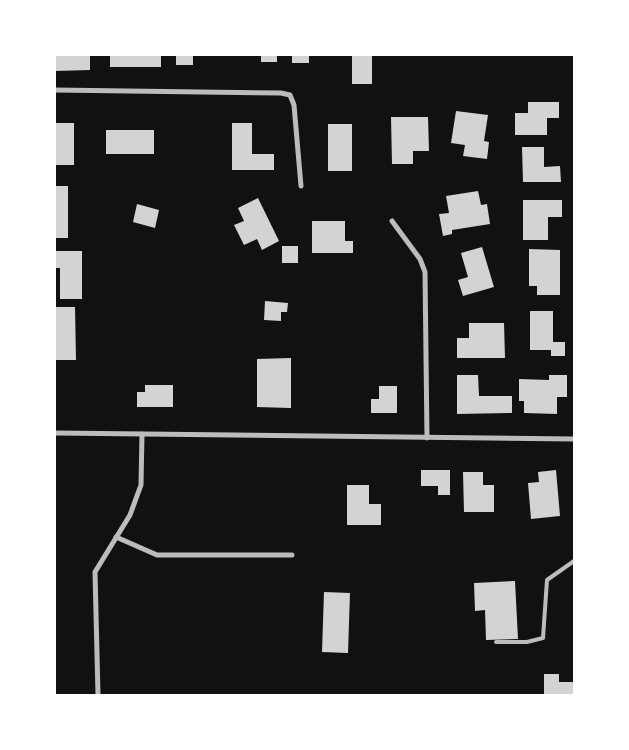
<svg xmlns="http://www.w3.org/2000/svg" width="629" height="750" font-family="'Noto Serif',serif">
	<rect width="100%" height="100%" fill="#111"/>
	<g fill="#d3d3d3">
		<polygon points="55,55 90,55 90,70 55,71"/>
		<rect x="110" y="55" width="51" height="12"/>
		<rect x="176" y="55" width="17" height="10"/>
		<rect x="261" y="55" width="16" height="7"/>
		<rect x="292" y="55" width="17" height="8"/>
		<rect x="352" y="55" width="20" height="29"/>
		<polygon points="528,102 559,102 559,118 547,118 547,135 515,135 515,113 528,113"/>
		<polygon points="456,111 488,115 484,141 489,142 487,159 463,156 465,145 451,143"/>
		<polygon points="391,117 428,117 429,151 413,151 413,164 392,164"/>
		<rect x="55" y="123" width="19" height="42"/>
		<polygon points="232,123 252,123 252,154 274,154 274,170 232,170"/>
		<rect x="328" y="124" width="24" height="47"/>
		<rect x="106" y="130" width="48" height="24"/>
		<polygon points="522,147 544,147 544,167 560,166 561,182 523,182"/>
		<rect x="55" y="186" width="13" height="52"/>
		<polygon points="478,191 481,205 487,204 490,224 452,230 452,234 443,236 439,214 449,213 446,196"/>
		<polygon points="258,198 279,241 262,250 257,239 244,245 234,225 244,221 238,208"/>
		<polygon points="523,200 562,200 562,217 548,217 548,240 523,240"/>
		<polygon points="137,204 159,210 155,228 133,222"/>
		<polygon points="312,221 345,221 345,241 353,241 353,253 312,253"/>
		<rect x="282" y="246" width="16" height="17"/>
		<polygon points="482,247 494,287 463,296 458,280 468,277 461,253"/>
		<polygon points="529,249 560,250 560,295 537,295 537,286 529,286"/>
		<polygon points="55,251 82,251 82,299 60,299 60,268 55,268"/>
		<polygon points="265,301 288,303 287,312 281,312 281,321 264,320"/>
		<polygon points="55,307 75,307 76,360 56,360"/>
		<polygon points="530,311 553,311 553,342 565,342 565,356 551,356 551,350 530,350"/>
		<polygon points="469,323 504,323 505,358 457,358 457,338 469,338"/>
		<polygon points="291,358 291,408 257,407 257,359"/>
		<polygon points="457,375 478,375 479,396 512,396 512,413 457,414"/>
		<polygon points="549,375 567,375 567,397 557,397 557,414 524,413 524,401 519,401 519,379 549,380"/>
		<polygon points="145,385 173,385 173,407 137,407 137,392 145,392"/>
		<polygon points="379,386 397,386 397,413 371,413 371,399 379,399"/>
		<polygon points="421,470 450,470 450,495 438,495 438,486 421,486"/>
		<polygon points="556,470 560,516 531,519 528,483 539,482 538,472"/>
		<polygon points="463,472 483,472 483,485 494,485 494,512 464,512"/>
		<polygon points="347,485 369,485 369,504 381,504 381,525 347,525"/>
		<polygon points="515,581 518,639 486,640 485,610 475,611 474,583"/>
		<polygon points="324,592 350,593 348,653 322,652"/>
		<polygon points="544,674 559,674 559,682 574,682 574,695 544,695"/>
	</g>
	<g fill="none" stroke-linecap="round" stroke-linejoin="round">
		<polyline stroke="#bcbcbc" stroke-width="4" points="496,642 527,642 543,638 547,580 574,561"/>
		<g stroke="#bcbcbc" stroke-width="5">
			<polyline points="55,90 281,93 290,95 294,105 301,186"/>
			<polyline points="392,221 420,259 425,272 427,438"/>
			<polyline points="55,433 574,439"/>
			<polyline points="116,537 157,555 292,555"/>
			<polyline points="98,695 95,572 130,515 141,485 142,434"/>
		</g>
	</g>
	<rect width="629" height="750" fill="none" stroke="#ffffff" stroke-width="112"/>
</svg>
